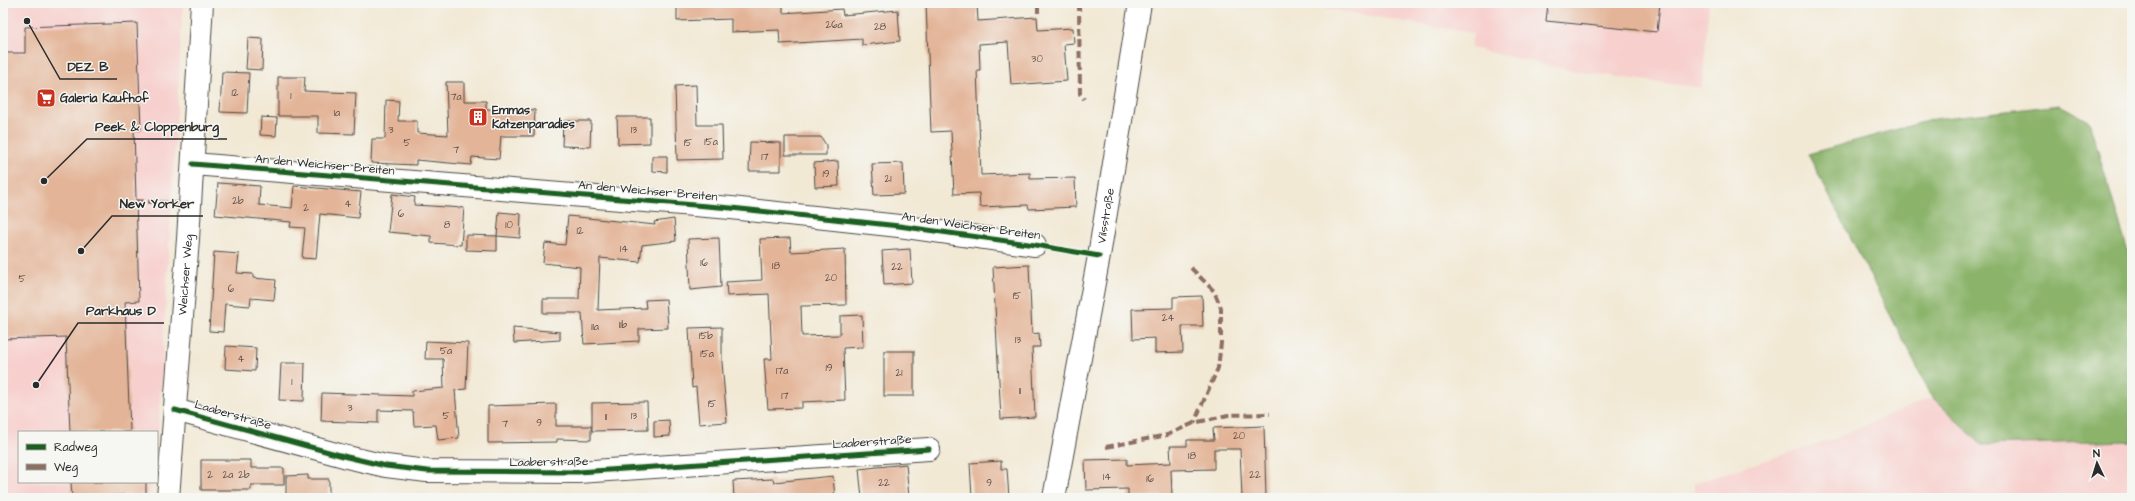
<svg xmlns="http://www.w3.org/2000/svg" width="2135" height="501" font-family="'Architects Daughter',sans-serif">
	<rect width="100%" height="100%" fill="#f6f6f2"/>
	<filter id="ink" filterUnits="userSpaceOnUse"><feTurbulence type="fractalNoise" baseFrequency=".025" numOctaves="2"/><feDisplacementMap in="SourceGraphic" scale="8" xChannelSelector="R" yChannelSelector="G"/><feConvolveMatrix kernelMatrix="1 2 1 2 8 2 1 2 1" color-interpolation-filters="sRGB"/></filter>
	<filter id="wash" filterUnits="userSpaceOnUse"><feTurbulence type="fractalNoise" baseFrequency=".012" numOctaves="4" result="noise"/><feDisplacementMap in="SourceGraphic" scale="16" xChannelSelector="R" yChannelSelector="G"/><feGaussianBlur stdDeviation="0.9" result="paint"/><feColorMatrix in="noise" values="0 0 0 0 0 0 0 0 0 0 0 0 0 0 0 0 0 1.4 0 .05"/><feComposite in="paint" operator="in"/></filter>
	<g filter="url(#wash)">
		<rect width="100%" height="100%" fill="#f2e9d5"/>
		<g fill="#f7d0ce">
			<polygon points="3,3 183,3 157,455 157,432 19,432 19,482 153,482 148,498 3,498"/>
			<polygon points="1292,3 1709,3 1702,88 1572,71 1471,48 1473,33"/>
			<polygon points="1932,397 1983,445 2132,441 2132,498 1695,498 1694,483 1836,438"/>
		</g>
		<polygon fill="#8bb46b" stroke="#5b704b" points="2060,105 2089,121 2128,252 2132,258 2132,441 1982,445 1932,397 1808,154 1934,119"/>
		<g id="blocks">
			<g fill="#e3b497">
				<polygon points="677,3 783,3 783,13 842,9 843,15 898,10 900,41 862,45 862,39 780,44 779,30 731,32 731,19 677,21"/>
				<polygon points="926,3 977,3 978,21 1037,17 1038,30 1073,28 1074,43 1064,44 1067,81 1011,85 1008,42 979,44 980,70 977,70 981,175 1030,173 1030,179 1075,178 1076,207 1029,209 1028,205 980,207 979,193 954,194 951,131 931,132"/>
				<polygon points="1548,3 1660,3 1657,32 1546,21"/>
				<polygon points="137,23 141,130 134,130 139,301 125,302 130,432 70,432 66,337 3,339 3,53 25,53 25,27"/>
				<polygon points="248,38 263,39 262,70 246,69"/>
				<polygon points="222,72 249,73 247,113 220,112"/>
				<polygon points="278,77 305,77 304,91 356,93 354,134 318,133 318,116 278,116"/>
				<polygon points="446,82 464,82 464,101 486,101 486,109 535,110 534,136 501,136 499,159 472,157 471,165 416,160 416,165 371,163 372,139 385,139 386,100 399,101 398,121 417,121 417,133 448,135"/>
				<polygon points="696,85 697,125 722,125 723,159 677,160 675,86"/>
				<polygon points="261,117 277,118 276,136 260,135"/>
				<polygon points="617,117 650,117 650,143 618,144"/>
				<polygon points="563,121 591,121 590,147 562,146"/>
				<polygon points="785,137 821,137 826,145 826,155 785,155"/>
				<polygon points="750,142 781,143 781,171 749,171"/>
				<polygon points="652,156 667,156 667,172 652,171"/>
				<polygon points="838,161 839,186 815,187 814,163"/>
				<polygon points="903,163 904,194 874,195 872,164"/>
				<polygon points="218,183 260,186 259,205 292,208 294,186 361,192 358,218 320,214 316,259 302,258 305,228 290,227 291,222 215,215"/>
				<polygon points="392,194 415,197 414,205 464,208 461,245 431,243 431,236 388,232"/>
				<polygon points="499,212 521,214 520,238 497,236 497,251 466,250 466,235 497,236"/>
				<polygon points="568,216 655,225 654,222 674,219 676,241 642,245 640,262 600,258 598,310 646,308 645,300 666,299 668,328 639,329 639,341 584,344 582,313 543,313 543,299 579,299 580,267 543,263 545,243 565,245"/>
				<polygon points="719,238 721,287 690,290 688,239"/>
				<polygon points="790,238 791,252 845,249 846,305 801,306 802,336 840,335 840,316 862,315 863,347 843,348 845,400 802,402 802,408 768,409 764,359 772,359 769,294 727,296 726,282 762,280 760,239"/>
				<polygon points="910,249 912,283 884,285 882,251"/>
				<polygon points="214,252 239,254 237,273 253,274 253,278 276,280 274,300 251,298 250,306 225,304 223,332 209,331"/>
				<polygon points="1029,265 1032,334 1039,333 1040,347 1032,347 1035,417 1001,419 993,267"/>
				<polygon points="1202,296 1203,326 1182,326 1183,352 1155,353 1155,338 1133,339 1132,309 1173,308 1173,297"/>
				<polygon points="722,327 722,362 727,422 699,424 696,387 692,388 689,328"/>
				<polygon points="513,328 560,332 560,340 514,343"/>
				<polygon points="426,341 468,343 466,389 455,390 459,438 438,440 436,425 414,426 413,411 378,410 378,423 321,421 322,393 412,396 412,391 444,388 443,359 425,359"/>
				<polygon points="226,346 256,348 255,371 225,369"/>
				<rect x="884" y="351" width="30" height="45"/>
				<polygon points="281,363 305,363 304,401 279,400"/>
				<polygon points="647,402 648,430 592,431 592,403"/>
				<polygon points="556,404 556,426 591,426 591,440 557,439 557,442 488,443 488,406"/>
				<polygon points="669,420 670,436 654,437 654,421"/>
				<polygon points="1264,426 1266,497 1242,498 1240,449 1214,449 1214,469 1171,470 1172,496 1128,497 1128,489 1086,490 1085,460 1127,459 1127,465 1171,463 1170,446 1187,446 1187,440 1214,440 1213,428"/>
				<polygon points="201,460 251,460 251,468 284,468 284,485 251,485 251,490 201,490"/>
				<polygon points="1001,461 1001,469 1007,469 1009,498 972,498 970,463"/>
				<polygon points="906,464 909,498 862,498 859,469"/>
				<polygon points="308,475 308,479 329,479 329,498 286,498 286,476"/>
				<polygon points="833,476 835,498 734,498 733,481 773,479 774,482"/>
				<polygon points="71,482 146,482 146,494 72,497"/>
			</g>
		</g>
	</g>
	<g filter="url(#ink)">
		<use href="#blocks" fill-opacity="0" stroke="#494844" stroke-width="1"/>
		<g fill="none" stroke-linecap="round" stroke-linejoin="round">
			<defs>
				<g id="minor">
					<polyline points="193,164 731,208 899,226 1035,245"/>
					<polyline points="175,410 347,457 386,466 427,471 578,472 929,449"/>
					<path id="s1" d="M168,498L188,239L202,3"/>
					<path id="s2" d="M1054,498L1099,256L1140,3"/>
				</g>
			</defs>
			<use href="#minor" stroke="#494844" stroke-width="24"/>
			<use href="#minor" stroke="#fff" stroke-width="22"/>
			<g stroke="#8d6e63" stroke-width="4" stroke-dasharray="8 4" stroke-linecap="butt">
				<polyline points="1079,3 1080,94 1084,99"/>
				<polyline points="1038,13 1038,3"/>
				<polyline points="136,201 190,204"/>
				<polyline points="1191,268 1214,291 1221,308 1221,343 1218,368 1194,423"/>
				<polyline points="1106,447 1167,435 1194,423 1228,415 1270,414"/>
			</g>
			<defs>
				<g id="cycleway">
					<polyline points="193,164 731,208 899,226 1035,245 1099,256"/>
					<polyline points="175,410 347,457 386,466 427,471 578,472 929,449"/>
				</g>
			</defs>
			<use href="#cycleway" stroke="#f6f6f2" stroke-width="8"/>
			<use href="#cycleway" stroke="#1b5e20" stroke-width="5"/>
		</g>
	</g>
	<defs>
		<symbol id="supermarket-square" viewBox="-11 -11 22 22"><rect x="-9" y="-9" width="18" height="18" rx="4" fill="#c8321e" stroke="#f6f6f2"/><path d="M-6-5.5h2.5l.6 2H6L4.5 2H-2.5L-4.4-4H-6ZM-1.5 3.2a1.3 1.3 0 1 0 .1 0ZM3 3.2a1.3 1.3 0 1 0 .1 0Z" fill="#fff"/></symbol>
		<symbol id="building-square" viewBox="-11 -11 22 22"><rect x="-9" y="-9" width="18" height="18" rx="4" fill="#c8321e" stroke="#f6f6f2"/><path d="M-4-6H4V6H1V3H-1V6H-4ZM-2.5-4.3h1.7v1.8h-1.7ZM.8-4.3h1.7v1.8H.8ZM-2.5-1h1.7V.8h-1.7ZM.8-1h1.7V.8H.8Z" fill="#fff"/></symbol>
	</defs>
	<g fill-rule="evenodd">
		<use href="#supermarket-square" x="35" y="87" width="22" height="22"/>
		<use href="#building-square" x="467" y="106" width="22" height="22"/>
	</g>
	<g text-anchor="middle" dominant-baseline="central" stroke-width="3" stroke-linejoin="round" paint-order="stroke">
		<g font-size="10" fill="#594d46">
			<text x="834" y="25">26a</text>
			<text x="880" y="27">28</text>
			<text x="1037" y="59">30</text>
			<text x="235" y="93">12</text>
			<text x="291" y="96">1</text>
			<text x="456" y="97">7a</text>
			<text x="337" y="113">1a</text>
			<text x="391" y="130">3</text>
			<text x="634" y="130">13</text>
			<text x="711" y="142">15a</text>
			<text x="407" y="143">5</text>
			<text x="688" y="143">15</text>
			<text x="456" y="150">7</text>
			<text x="765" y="157">17</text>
			<text x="826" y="174">19</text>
			<text x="888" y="179">21</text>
			<text x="238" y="201">2b</text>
			<text x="348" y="204">4</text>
			<text x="306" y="208">2</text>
			<text x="401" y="214">6</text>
			<text x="447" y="225">8</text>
			<text x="509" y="225">10</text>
			<text x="580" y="231">12</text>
			<text x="624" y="249">14</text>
			<text x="704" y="263">16</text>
			<text x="776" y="266">18</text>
			<text x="897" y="267">22</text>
			<text x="831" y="278">20</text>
			<text x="22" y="279">5</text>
			<text x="231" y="289">6</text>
			<text x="1017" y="296">15</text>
			<text x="1168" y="318">24</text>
			<text x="623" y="325">11b</text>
			<text x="595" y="327">11a</text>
			<text x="706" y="336">15b</text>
			<text x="1018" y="340">13</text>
			<text x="446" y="351">5a</text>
			<text x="707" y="354">15a</text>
			<text x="241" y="359">4</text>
			<text x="829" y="368">19</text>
			<text x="782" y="371">17a</text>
			<text x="899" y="373">21</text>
			<text x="292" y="382">1</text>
			<text x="1020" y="391">11</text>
			<text x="785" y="396">17</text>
			<text x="712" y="404">15</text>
			<text x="350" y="408">3</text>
			<text x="446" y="416">5</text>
			<text x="634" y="416">13</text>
			<text x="606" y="417">11</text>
			<text x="539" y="423">9</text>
			<text x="505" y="424">7</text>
			<text x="1239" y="436">20</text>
			<text x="1192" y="456">18</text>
			<text x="210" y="475">2</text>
			<text x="228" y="475">2a</text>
			<text x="244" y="475">2b</text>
			<text x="1255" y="475">22</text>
			<text x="1107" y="477">14</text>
			<text x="1150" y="479">16</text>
			<text x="884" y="483">22</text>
			<text x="989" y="483">9</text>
		</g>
		<g font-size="12" font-weight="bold" fill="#2b2b2b" stroke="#f6f6f2" text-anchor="start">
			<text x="60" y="98">Galeria Kaufhof</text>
			<text x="492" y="110">Emmas<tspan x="492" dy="14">Katzenparadies</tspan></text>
		</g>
		<g font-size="12" fill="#2b2b2b" stroke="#f6f6f2">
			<text transform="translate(325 165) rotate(5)">An den Weichser Breiten</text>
			<text transform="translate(648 191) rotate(5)">An den Weichser Breiten</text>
			<text stroke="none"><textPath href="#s2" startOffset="287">Vilsstraße</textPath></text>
			<text transform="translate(971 226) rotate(8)">An den Weichser Breiten</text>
			<text stroke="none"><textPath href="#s1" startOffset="224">Weichser Weg</textPath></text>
			<text transform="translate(233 415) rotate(16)">Laaberstraße</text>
			<text transform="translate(872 442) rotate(-4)">Laaberstraße</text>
			<text transform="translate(549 462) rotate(-1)">Laaberstraße</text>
		</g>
	</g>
	<path fill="none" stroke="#2b2b2b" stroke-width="1.5" d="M27 21L60 79H117M44 181L87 139H227M81 251L112 216H203M36 385L78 323H164"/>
	<g fill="#2b2b2b" stroke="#f6f6f2" stroke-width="1.5">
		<circle cx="27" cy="21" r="4"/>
		<circle cx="44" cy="181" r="4"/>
		<circle cx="81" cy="251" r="4"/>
		<circle cx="36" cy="385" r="4"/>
	</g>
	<g font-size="13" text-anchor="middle" font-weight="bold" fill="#2b2b2b" stroke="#f6f6f2" stroke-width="3" stroke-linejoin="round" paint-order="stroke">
		<text x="88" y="71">DEZ B</text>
		<text x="157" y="131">Peek &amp; Cloppenburg</text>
		<text x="157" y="208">New Yorker</text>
		<text x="121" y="315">Parkhaus D</text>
	</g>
	<rect width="2135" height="501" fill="none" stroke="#f6f6f2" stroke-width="16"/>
	<rect x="18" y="431" width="140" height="52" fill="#f6f6f2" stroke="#a5a5a2"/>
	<rect x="26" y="444" width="20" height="6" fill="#1b5e20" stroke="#a5a5a2"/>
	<text x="54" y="451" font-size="12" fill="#2b2b2b">Radweg</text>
	<rect x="26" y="464" width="20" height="6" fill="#8d6e63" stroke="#a5a5a2"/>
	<text x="54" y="471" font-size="12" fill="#2b2b2b">Weg</text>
	<g transform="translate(2097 463) rotate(356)" stroke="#f6f6f2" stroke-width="3" paint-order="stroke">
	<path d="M0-3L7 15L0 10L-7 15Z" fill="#2b2b2b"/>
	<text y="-6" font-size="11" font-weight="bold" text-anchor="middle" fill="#2b2b2b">N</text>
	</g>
</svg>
